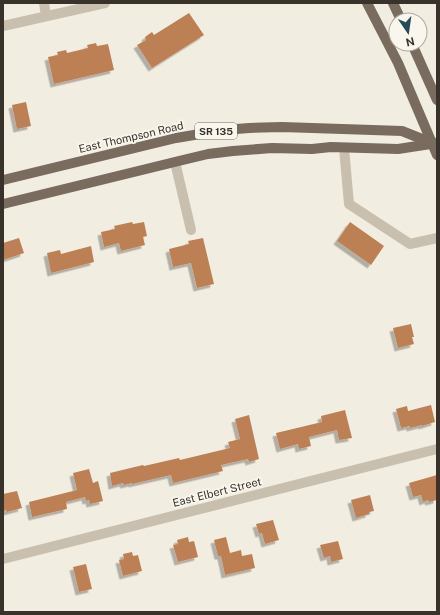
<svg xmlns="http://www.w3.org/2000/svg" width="440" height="615" font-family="'Public Sans',sans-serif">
	<defs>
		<filter id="shadow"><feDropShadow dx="-3.5" dy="3.5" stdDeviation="0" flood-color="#0004"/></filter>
	</defs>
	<rect width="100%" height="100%" fill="#f2ede1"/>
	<g fill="#bd8054" filter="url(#shadow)">
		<polygon points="189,13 204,35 152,68 137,45 146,40 145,37 152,32 154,35"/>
		<polygon points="96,43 97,46 108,44 114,70 54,84 48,57 58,55 57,52 66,50 67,53 88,48 87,45"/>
		<polygon points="26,102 31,126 17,129 12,105"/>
		<polygon points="132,222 133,224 144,222 147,236 143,237 145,245 121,251 119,243 104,247 101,232 115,229 114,226"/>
		<polygon points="350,222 384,246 371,265 337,241"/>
		<polygon points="19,238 24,253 3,260 3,243"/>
		<polygon points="203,238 214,284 197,288 191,263 173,267 169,249 189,244 188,241"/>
		<polygon points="91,246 94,262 51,273 47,253 60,250 61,254"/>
		<polygon points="411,324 414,337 412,337 414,344 398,348 393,328"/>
		<polygon points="431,405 435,422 422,426 422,425 410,428 410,426 401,428 396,409 407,406 408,411"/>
		<polygon points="345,410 352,438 339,440 337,430 309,437 311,446 299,449 298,444 280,449 276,433 322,422 321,416"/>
		<polygon points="249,415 259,459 249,462 248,459 221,465 223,471 173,483 171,475 132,484 132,483 124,485 123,483 112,486 110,473 143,465 144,466 179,458 180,460 230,448 228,442 240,439 235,419"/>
		<polygon points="89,469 93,483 98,481 103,501 90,504 89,500 86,501 85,497 66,502 67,509 32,517 29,502 77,490 73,473"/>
		<polygon points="437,475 437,500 429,502 428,500 423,502 421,495 413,497 409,483"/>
		<polygon points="17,491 22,508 7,512 6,510 3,511 3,494"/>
		<polygon points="370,495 374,511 369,512 369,514 356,518 351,500"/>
		<polygon points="273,520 279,540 265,544 262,533 259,534 256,524"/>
		<polygon points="188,537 189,542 194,541 198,557 178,562 173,545 178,544 177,540"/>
		<polygon points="226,537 230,553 241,550 242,556 252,554 255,568 225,575 221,556 218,556 214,540"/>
		<polygon points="338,541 343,559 331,562 330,556 324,558 320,545"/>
		<polygon points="132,552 133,556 138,555 142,571 123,576 119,560 124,559 123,554"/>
		<polygon points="86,564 92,589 79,592 73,567"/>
	</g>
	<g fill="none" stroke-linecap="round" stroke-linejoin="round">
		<g stroke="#c9bfae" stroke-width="10">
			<polyline points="44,3 46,16"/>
			<polyline points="3,26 105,3"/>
			<polyline points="344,148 349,204 410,244 437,238"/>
			<polyline points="175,162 191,230"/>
			<polyline points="3,559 437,449"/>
		</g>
		<g stroke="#796c5e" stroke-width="10">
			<polyline points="367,3 398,63 437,155"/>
			<polyline points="393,3 401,20"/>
			<polyline points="412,44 437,100"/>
			<polyline points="3,180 176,138 224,130 249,128 282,127 402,131 432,143"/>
			<polyline points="3,204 187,159 208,154 233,151 272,148 312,149 331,147 398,149 437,143"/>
		</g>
	</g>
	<g text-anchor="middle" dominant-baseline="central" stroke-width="3.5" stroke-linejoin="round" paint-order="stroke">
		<rect fill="#f9f6ee" stroke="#726d66" stroke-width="1" x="195" y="123" width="42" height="16" rx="3"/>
		<g font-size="10" font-weight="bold" fill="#38322b">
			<text x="216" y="131">SR 135</text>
		</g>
		<g font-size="11" fill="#38322b" stroke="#f9f6ee">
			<text transform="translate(131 137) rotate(-13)">East Thompson Road</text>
			<text transform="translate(217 492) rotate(-14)">East Elbert Street</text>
		</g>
	</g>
	<rect width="440" height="615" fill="none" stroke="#38322b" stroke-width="8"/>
	<g transform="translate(408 32) rotate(167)"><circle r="19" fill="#f9f6ee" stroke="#aca8a0"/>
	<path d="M0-3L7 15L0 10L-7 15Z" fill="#244b57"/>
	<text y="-6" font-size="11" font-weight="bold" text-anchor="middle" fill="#38322b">N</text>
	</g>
</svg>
